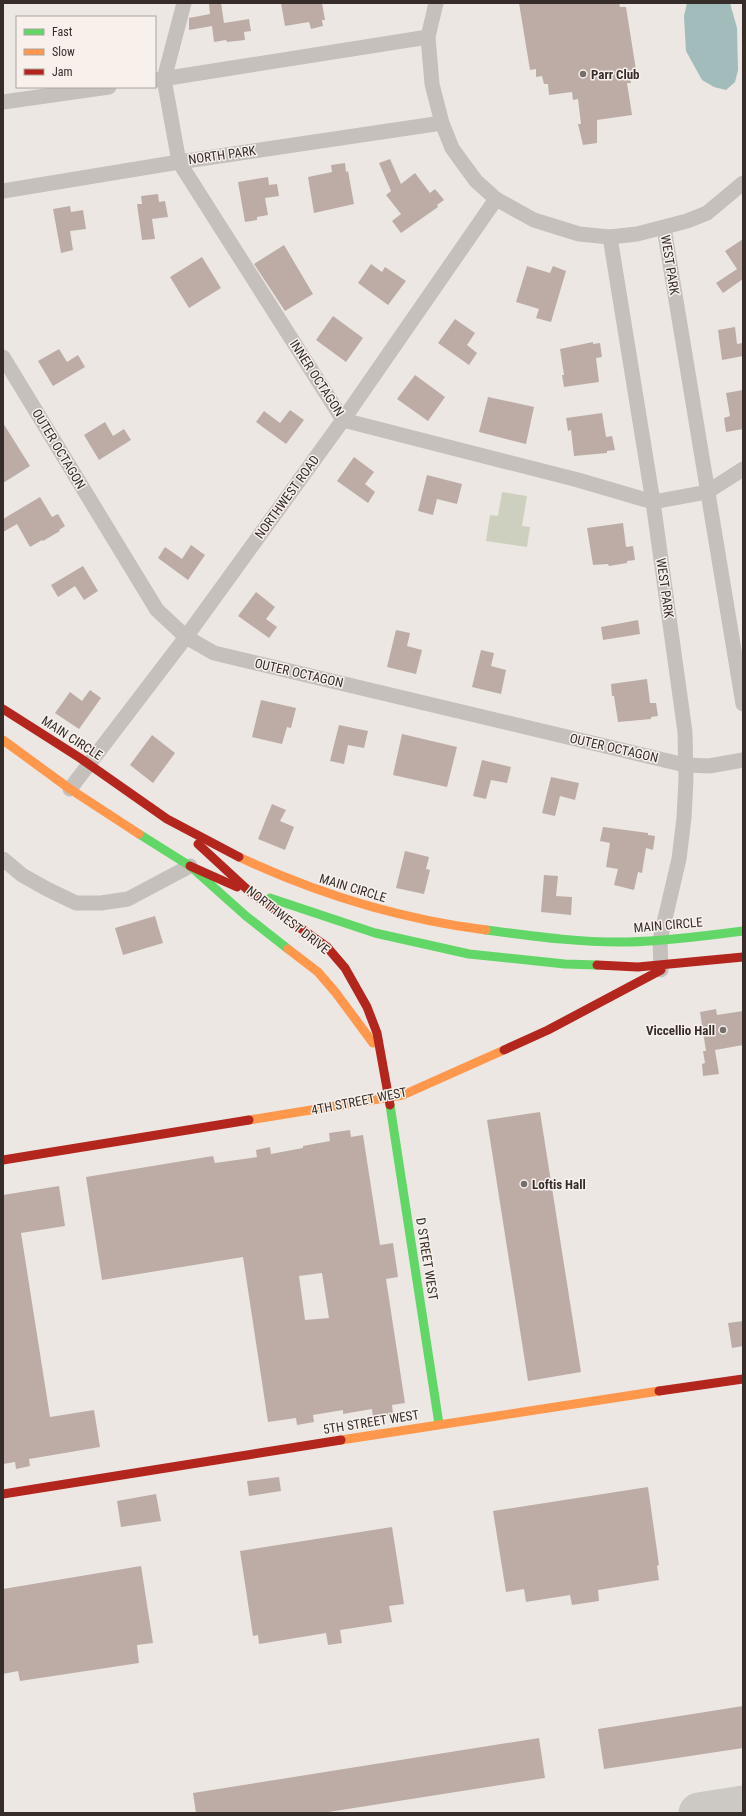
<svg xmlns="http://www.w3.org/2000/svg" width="746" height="1816" font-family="'Roboto Condensed',sans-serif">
	<rect width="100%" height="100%" fill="#ece7e3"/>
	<polygon fill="#ced0bf" points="502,492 527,496 522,526 530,527 527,547 486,541 490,515 498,516"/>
	<polygon fill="#a1bcba" points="687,3 730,3 737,28 738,70 735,82 726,90 714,87 702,80 686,51 684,16"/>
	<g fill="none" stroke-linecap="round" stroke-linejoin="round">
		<polyline stroke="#ccc8c4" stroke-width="41" points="699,1813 743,1806"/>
	</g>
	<g fill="#bdaca6" fill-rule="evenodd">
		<polygon points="221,3 224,23 249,19 251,31 244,32 245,40 227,42 226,40 214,42 212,26 189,30 189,18 210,14 209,4"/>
		<polygon points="281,3 322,3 325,20 322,20 323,26 311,29 309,22 285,26"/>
		<polygon points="519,3 619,3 620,7 626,7 636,70 629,71 631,83 627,83 632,115 597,120 597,143 583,145 578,124 581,124 578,99 573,100 572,92 549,95 548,84 544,84 542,76 536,77 536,69 530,70"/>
		<polygon points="390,159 401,184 415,173 430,193 435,189 444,200 437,205 438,207 401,233 392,221 401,214 386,195 391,191 379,163"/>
		<polygon points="345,163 346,172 348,171 354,204 314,213 308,177 332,172 331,165"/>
		<polygon points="268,177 269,185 277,184 279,196 265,198 268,215 257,217 257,220 245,222 238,182"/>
		<polygon points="158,194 159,202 165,201 168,217 152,219 155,239 142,240 137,204 142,204 141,196"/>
		<polygon points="70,206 71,212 83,210 86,229 70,231 73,250 61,253 53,209"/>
		<polygon points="743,239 743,279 723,293 716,283 737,269 725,251"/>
		<polygon points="284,245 313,294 285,311 254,264"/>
		<polygon points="202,257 221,288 189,308 170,277"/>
		<polygon points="371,264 382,272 385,267 406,281 388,305 358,283"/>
		<polygon points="527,266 550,273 553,266 566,271 551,322 536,318 539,309 516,302"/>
		<polygon points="333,316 363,338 346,362 316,340"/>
		<polygon points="455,319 475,333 467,345 477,353 469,365 438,343"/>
		<polygon points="735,327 737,344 743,343 743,356 722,360 718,330"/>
		<polygon points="593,342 593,344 600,343 602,357 596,358 599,382 564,387 562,375 564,375 560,349"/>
		<polygon points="59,349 67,362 78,355 85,367 53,386 38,361"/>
		<polygon points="415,375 445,397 428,421 397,399"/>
		<polygon points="743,390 743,429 726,432 724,418 730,416 726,393"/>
		<polygon points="488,397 534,407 526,444 479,432"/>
		<polygon points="290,410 304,420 286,444 256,422 264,411 280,423"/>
		<polygon points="602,413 606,437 612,436 615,450 607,451 607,453 574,456 571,430 568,431 566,418"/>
		<polygon points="105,422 113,436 124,429 131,440 99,460 84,435"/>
		<polygon points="3,423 30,466 3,483"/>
		<polygon points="354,457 374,472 365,484 375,492 368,503 337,481"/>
		<polygon points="427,475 462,484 457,504 437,499 433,515 418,511"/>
		<polygon points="40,497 52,517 58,514 65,526 59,530 60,531 43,541 42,540 30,547 17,524 3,532 3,519"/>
		<polygon points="623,523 626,547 633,546 635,560 627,561 627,563 609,566 608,564 593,565 587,528"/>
		<polygon points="191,545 205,555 188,580 158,558 165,547 182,559"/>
		<polygon points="83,566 98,591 84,600 75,586 58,597 51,585"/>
		<polygon points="256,592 275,607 266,619 277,627 269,638 238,616"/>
		<polygon points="638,620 640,634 603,640 601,627"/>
		<polygon points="396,630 410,633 407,646 422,650 416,674 387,667"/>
		<polygon points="481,650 494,653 491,666 506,670 501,694 472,687"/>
		<polygon points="647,679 650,703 656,703 658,716 651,717 651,719 618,722 614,696 612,696 611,684"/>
		<polygon points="90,690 101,698 79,729 55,713 70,692 82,701"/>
		<polygon points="261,700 296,708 291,728 287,727 282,744 252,737"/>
		<polygon points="339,725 368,731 364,748 348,745 344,764 330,761"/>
		<polygon points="402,734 457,747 447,787 393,775"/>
		<polygon points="152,735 175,753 153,783 130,765"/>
		<polygon points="482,760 511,767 507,783 491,780 486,799 473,796"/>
		<polygon points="551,777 579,783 575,800 560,796 555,816 542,813"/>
		<polygon points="272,804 286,810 280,821 294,827 285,850 258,839"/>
		<polygon points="603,827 648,833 648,835 655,836 653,850 646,848 642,873 638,872 634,890 614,885 618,869 606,867 610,843 600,841"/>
		<polygon points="405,851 429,857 426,869 430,870 424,894 396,888"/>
		<polygon points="544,875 558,876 556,896 572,897 571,915 541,912"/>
		<polygon points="155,916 163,943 123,955 115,928"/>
		<polygon points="716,1009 717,1015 743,1011 743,1045 715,1050 719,1074 703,1076 702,1064 705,1063 703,1051 706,1051 700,1012"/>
		<polygon points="540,1112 581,1372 528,1381 487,1120"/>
		<path d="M350,1130L351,1137L363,1135L380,1245L393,1243L398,1277L386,1279L405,1403L392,1405L393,1414L373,1417L372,1409L343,1414V1410L313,1415L314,1422L297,1425L296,1418L268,1422L243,1257L102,1280L86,1177L213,1156L215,1163L257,1157L256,1150L270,1147L271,1154L303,1148V1146L330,1141L329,1133ZM322,1273L329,1318L305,1320L299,1276Z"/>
		<polygon points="59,1186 65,1226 21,1233 50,1417 94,1410 100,1447 29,1459 30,1466 16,1469 15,1462 3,1464 3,1195"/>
		<polygon points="743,1321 743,1346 732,1348 728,1323"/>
		<polygon points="279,1477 281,1491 249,1496 247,1481"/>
		<polygon points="648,1487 659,1565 657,1566 659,1580 598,1590 599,1601 572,1605 570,1595 526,1602 524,1589 506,1592 493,1511"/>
		<polygon points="156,1494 161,1521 121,1527 117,1501"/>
		<polygon points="392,1527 404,1604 389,1606 392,1622 340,1630 342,1643 328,1645 326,1633 259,1644 258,1635 253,1636 240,1551"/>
		<polygon points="141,1566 153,1643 137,1645 139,1663 20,1681 18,1671 3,1674 3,1589"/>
		<polygon points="743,1706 743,1748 604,1769 598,1729"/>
		<polygon points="539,1738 545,1778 322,1813 196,1813 193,1793"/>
	</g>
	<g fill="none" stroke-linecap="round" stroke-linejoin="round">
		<g stroke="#c5c0bc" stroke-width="15">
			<polyline points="184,3 164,79 179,162 343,420 578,480 653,502 707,492 743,469"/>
			<polyline points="436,3 428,37 432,84 442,123 452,148 462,162 476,181 496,199 534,220 579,234 610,237 637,234 687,221 707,213 743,183"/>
			<polyline points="156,80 428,37"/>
			<polyline points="3,102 109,87"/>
			<polyline points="3,191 179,162 442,123"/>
			<polyline points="664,228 743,704"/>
			<polyline points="610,237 653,502 685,732 686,779 684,818 679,859 660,940 661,970"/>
			<polyline points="3,357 157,610 186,637 214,653 685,765 709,766 743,760"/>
			<polyline points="70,789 186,637 343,420 496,199"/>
			<polyline points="3,859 22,875 47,889 76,903 101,903 128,899 190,866"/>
		</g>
		<g stroke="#63d668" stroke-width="9">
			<polyline points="139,834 190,866 246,916 288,949"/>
			<polyline points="270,898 375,933 469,954 565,964 597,965"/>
			<path d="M486,930C532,936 581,943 628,942C666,941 705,936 743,931"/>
			<polyline points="390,1105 439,1424"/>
		</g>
		<g stroke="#ff974d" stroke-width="9">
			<polyline points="3,740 70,789 139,834"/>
			<path d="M239,857C318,894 399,919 486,930"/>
			<polyline points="288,949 318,972 336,993 373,1043"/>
			<polyline points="249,1120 403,1095 504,1050"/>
			<polyline points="341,1440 659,1391"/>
		</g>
		<g stroke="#b3261e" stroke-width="9">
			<polyline points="3,709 80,758 167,819 239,857"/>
			<polyline points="198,844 250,892 327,947 345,968 367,1007 377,1033 390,1105"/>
			<polyline points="190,866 237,887"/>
			<polyline points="597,965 638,967 743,957"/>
			<polyline points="504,1050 548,1030 661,970"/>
			<polyline points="3,1160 249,1120"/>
			<polyline points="659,1391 743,1379"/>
			<polyline points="3,1494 341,1440"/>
		</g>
	</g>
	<g fill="#766e6b" stroke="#f8f1eb" stroke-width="1.5">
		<circle cx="583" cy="74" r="4"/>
		<circle cx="723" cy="1030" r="4"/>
		<circle cx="524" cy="1184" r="4"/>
	</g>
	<g text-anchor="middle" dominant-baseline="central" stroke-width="3" stroke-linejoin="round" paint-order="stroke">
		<g font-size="13" font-weight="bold" fill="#362d2a" stroke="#f8f1eb" text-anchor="start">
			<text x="591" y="74">Parr Club</text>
			<text x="715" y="1030" text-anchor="end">Viccellio Hall</text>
			<text x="532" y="1184">Loftis Hall</text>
		</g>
		<g font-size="13" fill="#362d2a" stroke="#f8f1eb">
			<text transform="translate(222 155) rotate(-8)">NORTH PARK</text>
			<text transform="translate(670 265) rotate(81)">WEST PARK</text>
			<text transform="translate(317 378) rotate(57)">INNER OCTAGON</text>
			<text transform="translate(59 449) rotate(59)">OUTER OCTAGON</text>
			<text transform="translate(287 497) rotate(-54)">NORTHWEST ROAD</text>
			<text transform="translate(665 588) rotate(82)">WEST PARK</text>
			<text transform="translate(299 673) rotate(13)">OUTER OCTAGON</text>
			<text transform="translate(72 738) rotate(33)">MAIN CIRCLE</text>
			<text transform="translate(614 748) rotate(13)">OUTER OCTAGON</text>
			<text transform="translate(353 888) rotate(17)">MAIN CIRCLE</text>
			<text transform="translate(288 920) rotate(38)">NORTHWEST DRIVE</text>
			<text transform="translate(668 925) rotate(-5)">MAIN CIRCLE</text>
			<text transform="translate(359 1101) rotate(-11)">4TH STREET WEST</text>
			<text transform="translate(427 1259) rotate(81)">D STREET WEST</text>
			<text transform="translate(371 1422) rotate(-9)">5TH STREET WEST</text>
		</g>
	</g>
	<rect width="746" height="1816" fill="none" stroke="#362d2a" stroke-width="8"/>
	<rect x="16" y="16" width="140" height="72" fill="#f8f1eb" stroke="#aaa39e"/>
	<rect x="24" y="29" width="20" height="6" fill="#63d668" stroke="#aaa39e"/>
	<text x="52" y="36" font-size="12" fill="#362d2a">Fast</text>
	<rect x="24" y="49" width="20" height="6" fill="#ff974d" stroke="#aaa39e"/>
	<text x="52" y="56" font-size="12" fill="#362d2a">Slow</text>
	<rect x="24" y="69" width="20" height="6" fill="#b3261e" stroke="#aaa39e"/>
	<text x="52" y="76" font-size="12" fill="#362d2a">Jam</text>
</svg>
